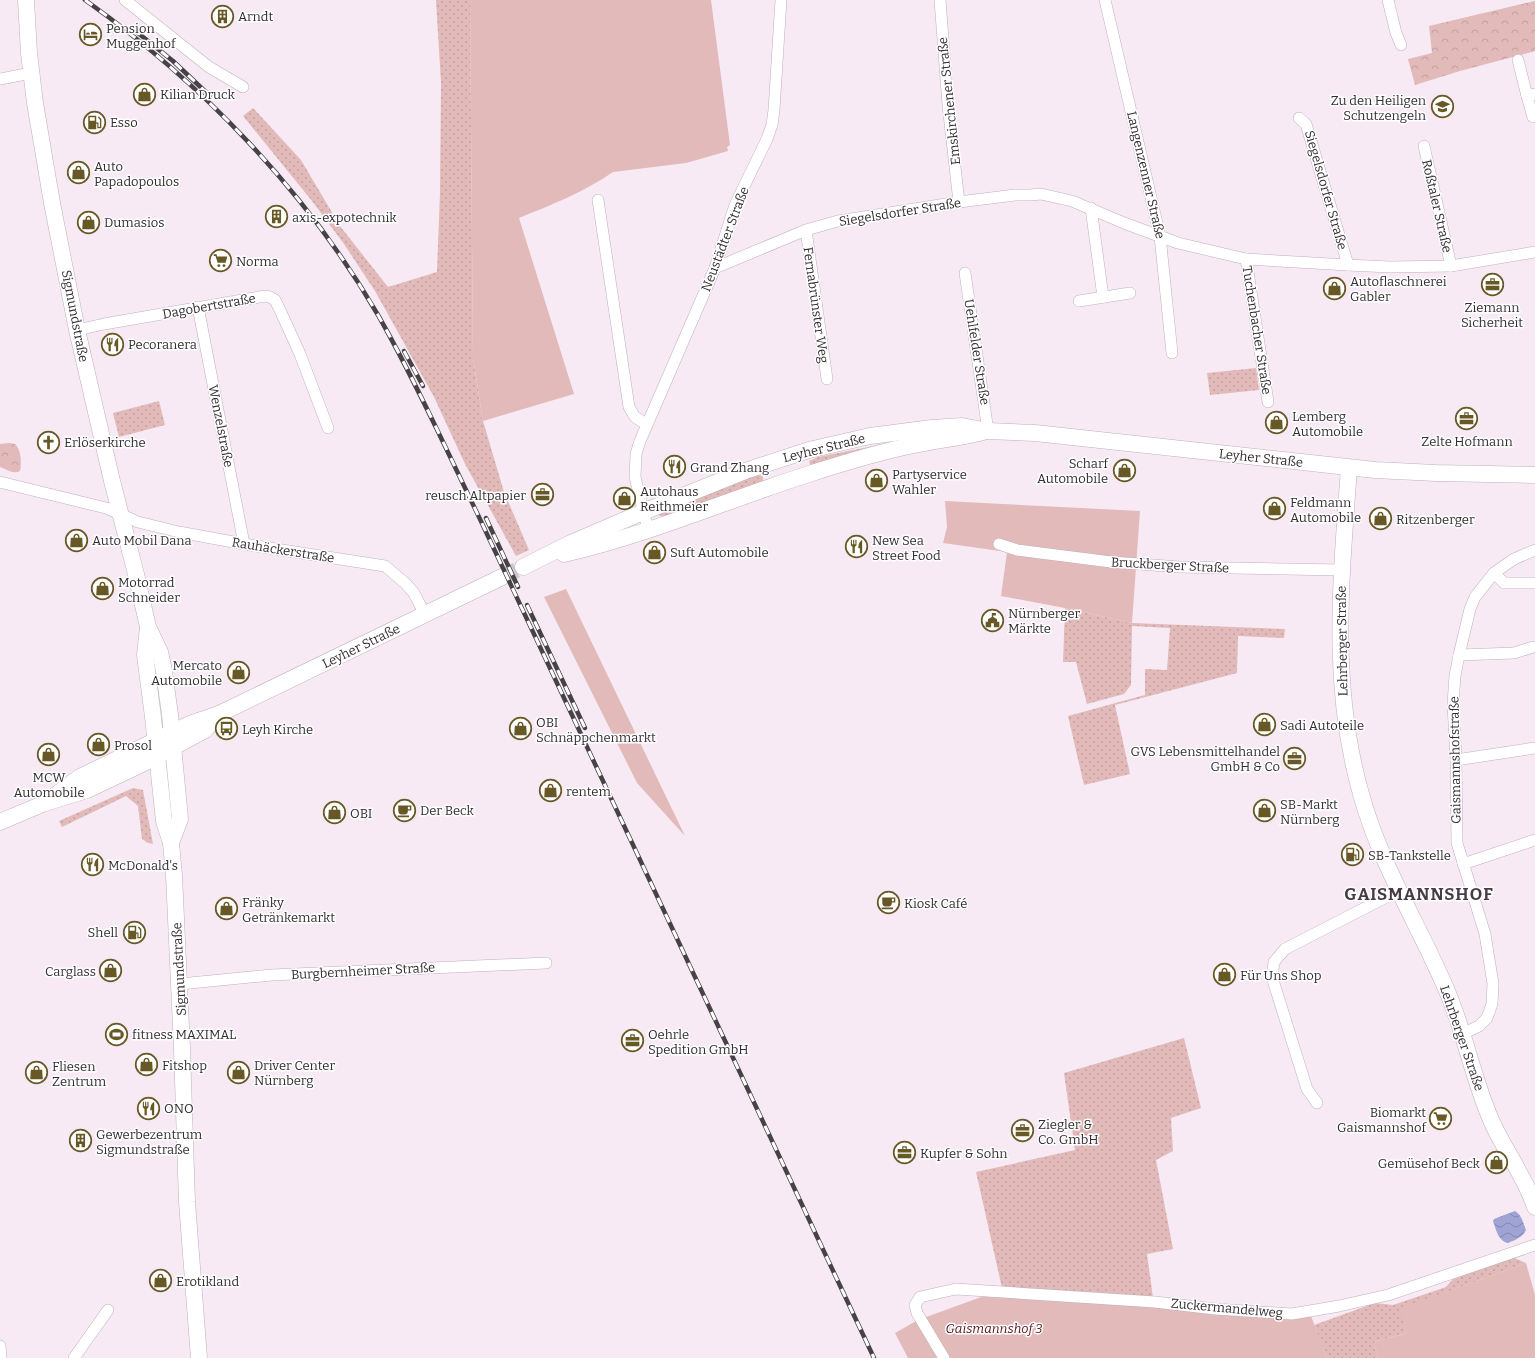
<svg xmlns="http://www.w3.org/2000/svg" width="1535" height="1358" font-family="Bitter,serif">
	<defs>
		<pattern id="grass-dots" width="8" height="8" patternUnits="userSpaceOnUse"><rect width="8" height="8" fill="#e2bab9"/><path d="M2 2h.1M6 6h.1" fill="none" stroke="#c2a0a0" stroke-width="1.8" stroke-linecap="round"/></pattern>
		<pattern id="park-crowns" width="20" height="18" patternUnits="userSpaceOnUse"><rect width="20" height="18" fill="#e2bab9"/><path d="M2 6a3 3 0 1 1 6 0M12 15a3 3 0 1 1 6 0" fill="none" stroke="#c2a0a0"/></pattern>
		<pattern id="water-waves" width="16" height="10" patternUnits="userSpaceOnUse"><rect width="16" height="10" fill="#9fa4d5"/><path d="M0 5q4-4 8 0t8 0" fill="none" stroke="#8286ad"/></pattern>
	</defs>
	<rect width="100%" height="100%" fill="#f7eaf5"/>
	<g fill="url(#grass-dots)">
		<polygon points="436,0 470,0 473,358 483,421 504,492 529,550 516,556 465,464 434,397 375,291 344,244 312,201 243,116 253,108 301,160 340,226 388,287 437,272 440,193 441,83"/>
		<polygon points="1256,368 1259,390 1210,395 1207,373"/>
		<polygon points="159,401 165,425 119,437 113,413"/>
		<polygon points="899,441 811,468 809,461 818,457"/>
		<polygon points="758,474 763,477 763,482 670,517 660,516 657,514"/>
		<polygon points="1065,608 1132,623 1285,629 1284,638 1238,636 1237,673 1115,705 1130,774 1084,785 1068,716 1145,695 1145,669 1167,670 1170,628 1132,626 1131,685 1124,694 1087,704 1076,662 1063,662"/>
		<polygon points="133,788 143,790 153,844 148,843 142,839 138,806 126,796 62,827 59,821"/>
		<polygon points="1184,1038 1201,1108 1171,1118 1173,1151 1156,1160 1173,1249 1147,1254 1153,1298 1002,1288 976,1172 1075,1150 1064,1073"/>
		<polygon points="1512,1257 1526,1263 1401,1309 1407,1333 1374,1342 1378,1358 1327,1358 1314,1325 1375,1303 1393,1305 1446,1287 1453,1279"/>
	</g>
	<g fill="url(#park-crowns)">
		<polygon points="1535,1 1535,51 1460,71 1415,85 1408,59 1432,53 1429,26"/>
		<path d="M9,443L15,444C21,449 22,463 20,471C14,475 6,469 0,467V444Z"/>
	</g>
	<g fill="#e2bab9">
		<path d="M470,0H711L730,145L727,147L728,151L686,163L613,172C584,192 551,205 519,218L574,394L483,421L473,358Z"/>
		<polygon points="945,501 1140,511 1132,623 1065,608 1001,596 1007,552 943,543 947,527"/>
		<polygon points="566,589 685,836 637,783 544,597"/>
		<polygon points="1526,1263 1535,1295 1535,1358 1378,1358 1374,1342 1407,1333 1400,1309"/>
		<polygon points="984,1296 1311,1316 1327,1358 908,1358 895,1333 918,1320"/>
	</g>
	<path fill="url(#water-waves)" d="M1515,1211C1522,1215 1523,1223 1526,1230C1523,1237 1515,1240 1508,1243C1498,1241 1496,1229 1493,1221L1494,1219Z"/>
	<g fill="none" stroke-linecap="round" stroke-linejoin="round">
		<polyline stroke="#d0c4ce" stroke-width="16" stroke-dasharray="16 8" stroke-linecap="butt" points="502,577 523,567"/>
		<defs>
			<g id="street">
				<polyline points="125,0 209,67 243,87"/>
				<polyline points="940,0 948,105 959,202"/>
				<polyline points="1105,0 1160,236 1172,353"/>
				<polyline points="1388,0 1396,33 1401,45"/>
				<polyline points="1518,60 1527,96"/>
				<polyline points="0,79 31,73"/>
				<polyline points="1535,94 1527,96 1533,117 1535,116"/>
				<polyline points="1299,118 1306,124 1348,265"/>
				<polyline points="1424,146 1451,266"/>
				<polyline points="598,200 629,407 635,417 646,424"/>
				<polyline points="1091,208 1103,297"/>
				<polyline points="806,230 827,379"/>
				<polyline points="1246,259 1268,402"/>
				<polyline points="715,268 806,230 838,221 959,202 1015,195 1030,195 1041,194 1072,201 1124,223 1178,243 1246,259 1348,265 1390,267 1451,266 1535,252"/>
				<polyline points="965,273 988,431"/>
				<polyline points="1079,301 1130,293"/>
				<polyline points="198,307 244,544"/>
				<polyline points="77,330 104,324 265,296 270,297 275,300 280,310 300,354 328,428"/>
				<polyline points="0,482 106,508 138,522 179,532 244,544 385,566 405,583 414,593 425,615"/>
				<polyline points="648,530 635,477 636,454 640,441 715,268 735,205 767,139 772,125 774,110 781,0"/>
				<polyline points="999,544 1017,550 1111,562 1180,567 1342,570"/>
				<polyline points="1494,573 1504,583 1535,583"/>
				<polyline points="1459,655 1514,653 1533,647"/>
				<polyline points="1456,760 1535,748"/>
				<polyline points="1463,864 1535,840"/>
				<polyline points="180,984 272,975 546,963"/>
				<polyline points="1462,1034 1479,1026 1487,1018 1492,1004 1493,984 1485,934 1457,843 1456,760 1453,704 1455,676 1459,655 1470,609 1475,597 1494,573 1514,559 1535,550"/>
				<polyline points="1317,1103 1307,1089 1272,977 1274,962 1285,949 1398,891"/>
				<polyline points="0,1346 1,1358"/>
				<polyline points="74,1358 108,1310"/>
				<polyline points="944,1358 917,1313 915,1305 920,1297 956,1289 1155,1302 1215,1309 1292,1314 1339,1306 1388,1295 1535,1245"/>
			</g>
			<g id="secondary">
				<polyline points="26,0 29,53 35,103 52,203 77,330 112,481 136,574 148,627 160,652 164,671 170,715 180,819 171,843"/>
				<path d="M1349,468C1341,580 1330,685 1361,794C1380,864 1419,925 1447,991C1465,1033 1473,1079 1491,1120C1504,1150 1525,1176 1535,1207"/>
				<path d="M564,554C648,535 727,500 809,474C843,463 879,452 914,445C937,440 960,438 983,432"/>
				<polyline points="523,567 571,543 643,512 745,471 809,450 870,436 932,428 962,426 988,431 1035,433 1375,470 1436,473 1535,475"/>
				<polyline points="148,627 145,655 153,717 164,821 171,843 174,875 182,1049 187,1202 199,1358"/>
				<polyline points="45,803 80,777 192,723 219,714 502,577"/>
				<polyline points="0,822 45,803 87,790 144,763 205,730 219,714"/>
			</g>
		</defs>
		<use href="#street" stroke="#beb1bc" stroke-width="12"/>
		<use href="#secondary" stroke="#beb1bc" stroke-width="17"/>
		<use href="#street" stroke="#fff" stroke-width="11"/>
		<use href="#secondary" stroke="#fff" stroke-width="16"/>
		<defs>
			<g id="rail">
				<path d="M85,0C202,83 306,191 378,315C415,380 446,449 479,517L874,1358"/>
				<polyline points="133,29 173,61 210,96"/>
				<polyline points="404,351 423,386"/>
				<polyline points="486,518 518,587"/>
				<polyline points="527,605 585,728"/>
			</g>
		</defs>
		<use href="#rail" stroke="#474246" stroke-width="4.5"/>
		<use href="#rail" stroke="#fff" stroke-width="3" stroke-dasharray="9" stroke-linecap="butt"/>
	</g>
	<defs>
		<symbol id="building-ring" viewBox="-11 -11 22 22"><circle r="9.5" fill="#fff" stroke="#675825" stroke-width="1.5"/><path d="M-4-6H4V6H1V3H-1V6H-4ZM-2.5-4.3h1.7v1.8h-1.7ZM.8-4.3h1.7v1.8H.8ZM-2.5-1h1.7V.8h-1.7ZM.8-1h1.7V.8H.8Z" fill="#675825"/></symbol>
		<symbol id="hotel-ring" viewBox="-11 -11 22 22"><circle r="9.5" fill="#fff" stroke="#675825" stroke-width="1.5"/><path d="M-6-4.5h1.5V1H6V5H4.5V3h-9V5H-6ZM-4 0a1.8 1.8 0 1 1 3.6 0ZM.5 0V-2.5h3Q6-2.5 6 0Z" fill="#675825"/></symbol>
		<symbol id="shop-ring" viewBox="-11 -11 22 22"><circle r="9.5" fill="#fff" stroke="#675825" stroke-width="1.5"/><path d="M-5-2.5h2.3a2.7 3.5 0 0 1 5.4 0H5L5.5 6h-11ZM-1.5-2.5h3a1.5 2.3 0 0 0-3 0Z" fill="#675825"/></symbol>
		<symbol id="school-ring" viewBox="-11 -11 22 22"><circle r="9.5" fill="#fff" stroke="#675825" stroke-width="1.5"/><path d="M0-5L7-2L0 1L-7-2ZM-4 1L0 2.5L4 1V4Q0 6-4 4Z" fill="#675825"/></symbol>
		<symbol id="fuel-ring" viewBox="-11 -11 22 22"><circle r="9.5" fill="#fff" stroke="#675825" stroke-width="1.5"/><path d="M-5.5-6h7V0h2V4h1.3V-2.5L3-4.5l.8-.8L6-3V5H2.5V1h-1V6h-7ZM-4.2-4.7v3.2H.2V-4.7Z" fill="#675825"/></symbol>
		<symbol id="supermarket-ring" viewBox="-11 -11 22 22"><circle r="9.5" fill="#fff" stroke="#675825" stroke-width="1.5"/><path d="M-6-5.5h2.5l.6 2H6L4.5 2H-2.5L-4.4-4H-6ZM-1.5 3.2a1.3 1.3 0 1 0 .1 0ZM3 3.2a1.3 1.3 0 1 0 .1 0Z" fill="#675825"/></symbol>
		<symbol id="office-ring" viewBox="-11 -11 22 22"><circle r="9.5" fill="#fff" stroke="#675825" stroke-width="1.5"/><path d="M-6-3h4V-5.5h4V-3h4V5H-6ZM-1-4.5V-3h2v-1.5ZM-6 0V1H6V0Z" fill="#675825"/></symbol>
		<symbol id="restaurant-ring" viewBox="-11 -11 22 22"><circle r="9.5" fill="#fff" stroke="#675825" stroke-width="1.5"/><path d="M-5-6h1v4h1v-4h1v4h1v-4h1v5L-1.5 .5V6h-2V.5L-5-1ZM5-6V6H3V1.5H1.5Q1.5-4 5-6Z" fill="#675825"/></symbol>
		<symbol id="church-ring" viewBox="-11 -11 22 22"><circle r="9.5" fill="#fff" stroke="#675825" stroke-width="1.5"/><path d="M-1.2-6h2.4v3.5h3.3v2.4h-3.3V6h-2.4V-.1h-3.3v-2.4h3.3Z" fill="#675825"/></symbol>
		<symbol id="civic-ring" viewBox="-11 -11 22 22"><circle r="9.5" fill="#fff" stroke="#675825" stroke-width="1.5"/><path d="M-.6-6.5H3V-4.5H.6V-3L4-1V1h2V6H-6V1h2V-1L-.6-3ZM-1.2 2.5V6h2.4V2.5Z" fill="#675825"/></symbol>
		<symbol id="bus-ring" viewBox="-11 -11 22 22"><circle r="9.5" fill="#fff" stroke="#675825" stroke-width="1.5"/><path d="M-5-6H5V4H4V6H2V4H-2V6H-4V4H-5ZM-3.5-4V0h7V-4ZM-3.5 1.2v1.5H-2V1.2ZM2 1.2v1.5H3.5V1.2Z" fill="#675825"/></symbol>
		<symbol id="cafe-ring" viewBox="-11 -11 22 22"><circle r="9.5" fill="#fff" stroke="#675825" stroke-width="1.5"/><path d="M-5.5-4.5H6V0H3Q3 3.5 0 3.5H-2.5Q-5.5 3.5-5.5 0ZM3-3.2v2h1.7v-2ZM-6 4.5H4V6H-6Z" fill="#675825"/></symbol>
		<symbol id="stadium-ring" viewBox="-11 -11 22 22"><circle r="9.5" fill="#fff" stroke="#675825" stroke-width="1.5"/><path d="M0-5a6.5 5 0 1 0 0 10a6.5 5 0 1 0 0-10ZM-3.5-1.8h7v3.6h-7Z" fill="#675825"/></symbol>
	</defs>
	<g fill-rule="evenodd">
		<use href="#building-ring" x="210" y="4" width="25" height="25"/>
		<use href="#hotel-ring" x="78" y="22" width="25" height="25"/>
		<use href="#shop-ring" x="132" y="82" width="25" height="25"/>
		<use href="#school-ring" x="1430" y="94" width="25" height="25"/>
		<use href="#fuel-ring" x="82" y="110" width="25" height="25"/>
		<use href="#shop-ring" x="66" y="160" width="25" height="25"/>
		<use href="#building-ring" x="264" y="204" width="25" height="25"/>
		<use href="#shop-ring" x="76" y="210" width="25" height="25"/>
		<use href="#supermarket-ring" x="208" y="248" width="25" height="25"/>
		<use href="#office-ring" x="1480" y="272" width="25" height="25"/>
		<use href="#shop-ring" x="1322" y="276" width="25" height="25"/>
		<use href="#restaurant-ring" x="100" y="332" width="25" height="25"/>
		<use href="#office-ring" x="1454" y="406" width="25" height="25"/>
		<use href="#shop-ring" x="1264" y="410" width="25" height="25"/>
		<use href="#church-ring" x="36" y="430" width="25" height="25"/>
		<use href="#restaurant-ring" x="662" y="454" width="25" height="25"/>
		<use href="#shop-ring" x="1112" y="458" width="25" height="25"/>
		<use href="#shop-ring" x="864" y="468" width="25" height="25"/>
		<use href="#office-ring" x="530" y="482" width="25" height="25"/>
		<use href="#shop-ring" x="612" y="486" width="25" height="25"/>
		<use href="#shop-ring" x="1262" y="496" width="25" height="25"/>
		<use href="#shop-ring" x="1368" y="506" width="25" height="25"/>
		<use href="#shop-ring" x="64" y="528" width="25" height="25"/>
		<use href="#restaurant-ring" x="844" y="534" width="25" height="25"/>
		<use href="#shop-ring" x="642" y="540" width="25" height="25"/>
		<use href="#shop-ring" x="90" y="576" width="25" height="25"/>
		<use href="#civic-ring" x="980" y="608" width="25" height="25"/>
		<use href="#shop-ring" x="226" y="660" width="25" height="25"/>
		<use href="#shop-ring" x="1252" y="712" width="25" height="25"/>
		<use href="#bus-ring" x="214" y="716" width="25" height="25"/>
		<use href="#shop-ring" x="508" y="716" width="25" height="25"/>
		<use href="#shop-ring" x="86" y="732" width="25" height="25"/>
		<use href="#shop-ring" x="36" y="742" width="25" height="25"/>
		<use href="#office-ring" x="1282" y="746" width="25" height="25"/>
		<use href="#shop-ring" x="538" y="778" width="25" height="25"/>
		<use href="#cafe-ring" x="392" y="798" width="25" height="25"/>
		<use href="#shop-ring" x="1252" y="798" width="25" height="25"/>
		<use href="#shop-ring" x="322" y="800" width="25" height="25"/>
		<use href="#fuel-ring" x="1340" y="842" width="25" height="25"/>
		<use href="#restaurant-ring" x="80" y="852" width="25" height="25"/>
		<use href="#cafe-ring" x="876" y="890" width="25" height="25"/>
		<use href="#shop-ring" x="214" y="896" width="25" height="25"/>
		<use href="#fuel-ring" x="122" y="920" width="25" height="25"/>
		<use href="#shop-ring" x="98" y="958" width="25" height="25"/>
		<use href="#shop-ring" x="1212" y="962" width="25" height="25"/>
		<use href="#stadium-ring" x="104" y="1022" width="25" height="25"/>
		<use href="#office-ring" x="620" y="1028" width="25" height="25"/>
		<use href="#shop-ring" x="134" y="1052" width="25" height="25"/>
		<use href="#shop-ring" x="226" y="1060" width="25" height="25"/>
		<use href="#shop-ring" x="24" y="1060" width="25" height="25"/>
		<use href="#restaurant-ring" x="136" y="1096" width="25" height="25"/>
		<use href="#supermarket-ring" x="1428" y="1106" width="25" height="25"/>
		<use href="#office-ring" x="1010" y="1118" width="25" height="25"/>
		<use href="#building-ring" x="68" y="1128" width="25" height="25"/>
		<use href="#office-ring" x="892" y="1140" width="25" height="25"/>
		<use href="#shop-ring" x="1484" y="1150" width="25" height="25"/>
		<use href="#shop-ring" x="148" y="1268" width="25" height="25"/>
	</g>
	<g text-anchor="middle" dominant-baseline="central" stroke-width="3" stroke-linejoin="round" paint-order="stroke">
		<g font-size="13" fill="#322d31" stroke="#fff" text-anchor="start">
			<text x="238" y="16">Arndt</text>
			<text x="106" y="28">Pension<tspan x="106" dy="15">Muggenhof</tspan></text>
			<text x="160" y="94">Kilian Druck</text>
			<text x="1426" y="100" text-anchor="end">Zu den Heiligen<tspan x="1426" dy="15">Schutzengeln</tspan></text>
			<text x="110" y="122">Esso</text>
			<text x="94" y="166">Auto<tspan x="94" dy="15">Papadopoulos</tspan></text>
			<text x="292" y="217">axis-expotechnik</text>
			<text x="104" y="222">Dumasios</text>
			<text x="236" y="261">Norma</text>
			<text x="1350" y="281">Autoflaschnerei<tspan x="1350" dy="15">Gabler</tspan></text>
			<text x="1492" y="307" text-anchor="middle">Ziemann<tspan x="1492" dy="15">Sicherheit</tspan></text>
			<text x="128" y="344">Pecoranera</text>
			<text x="1292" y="416">Lemberg<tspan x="1292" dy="15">Automobile</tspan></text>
			<text x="1467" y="441" text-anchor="middle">Zelte Hofmann</text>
			<text x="64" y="442">Erlöserkirche</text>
			<text x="1108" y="463" text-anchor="end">Scharf<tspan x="1108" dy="15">Automobile</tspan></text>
			<text x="690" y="467">Grand Zhang</text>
			<text x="892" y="474">Partyservice<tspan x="892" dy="15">Wahler</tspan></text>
			<text x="640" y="491">Autohaus<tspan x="640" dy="15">Reithmeier</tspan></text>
			<text x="526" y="495" text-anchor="end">reusch Altpapier</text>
			<text x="1290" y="502">Feldmann<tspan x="1290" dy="15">Automobile</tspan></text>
			<text x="1396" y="519">Ritzenberger</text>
			<text x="92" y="540">Auto Mobil Dana</text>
			<text x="872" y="540">New Sea<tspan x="872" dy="15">Street Food</tspan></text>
			<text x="670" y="552">Suft Automobile</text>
			<text x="118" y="582">Motorrad<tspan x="118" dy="15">Schneider</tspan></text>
			<text x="1008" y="613">Nürnberger<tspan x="1008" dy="15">Märkte</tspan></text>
			<text x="222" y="665" text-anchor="end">Mercato<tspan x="222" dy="15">Automobile</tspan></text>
			<text x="536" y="722">OBI<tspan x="536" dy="15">Schnäppchenmarkt</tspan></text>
			<text x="1280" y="725">Sadi Autoteile</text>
			<text x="242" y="729">Leyh Kirche</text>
			<text x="114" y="745">Prosol</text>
			<text x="1280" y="751" text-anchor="end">GVS Lebensmittelhandel<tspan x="1280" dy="15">GmbH &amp; Co</tspan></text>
			<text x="49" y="777" text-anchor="middle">MCW<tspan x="49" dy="15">Automobile</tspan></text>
			<text x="566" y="791">rentem</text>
			<text x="1280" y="804">SB-Markt<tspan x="1280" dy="15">Nürnberg</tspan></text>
			<text x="420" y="810">Der Beck</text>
			<text x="350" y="813">OBI</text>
			<text x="1368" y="855">SB-Tankstelle</text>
			<text x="108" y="865">McDonald's</text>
			<text x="242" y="902">Fränky<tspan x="242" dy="15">Getränkemarkt</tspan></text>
			<text x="904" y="903">Kiosk Café</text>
			<text x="118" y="932" text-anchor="end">Shell</text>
			<text x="96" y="971" text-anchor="end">Carglass</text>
			<text x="1240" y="975">Für Uns Shop</text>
			<text x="132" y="1034">fitness MAXIMAL</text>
			<text x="648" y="1034">Oehrle<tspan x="648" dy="15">Spedition GmbH</tspan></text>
			<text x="162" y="1065">Fitshop</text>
			<text x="254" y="1065">Driver Center<tspan x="254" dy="15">Nürnberg</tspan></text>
			<text x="52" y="1066">Fliesen<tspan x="52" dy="15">Zentrum</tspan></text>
			<text x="164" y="1108">ONO</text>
			<text x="1426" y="1112" text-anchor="end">Biomarkt<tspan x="1426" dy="15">Gaismannshof</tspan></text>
			<text x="1038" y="1124">Ziegler &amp;<tspan x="1038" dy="15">Co. GmbH</tspan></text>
			<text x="96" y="1134">Gewerbezentrum<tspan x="96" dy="15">Sigmundstraße</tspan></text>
			<text x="920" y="1153">Kupfer &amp; Sohn</text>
			<text x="1480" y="1163" text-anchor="end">Gemüsehof Beck</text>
			<text x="176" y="1281">Erotikland</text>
		</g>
		<g font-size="13" fill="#322d31" stroke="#fff">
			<text transform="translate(949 101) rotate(-96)">Emskirchener Straße</text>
			<text transform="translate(1146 175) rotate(77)">Langenzenner Straße</text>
			<text transform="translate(1326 190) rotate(74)">Siegelsdorfer Straße</text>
			<text transform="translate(1437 206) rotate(77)">Roßtaler Straße</text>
			<text transform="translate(900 212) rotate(-9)">Siegelsdorfer Straße</text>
			<text transform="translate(725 239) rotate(-69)">Neustädter Straße</text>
			<text transform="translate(816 305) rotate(82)">Fernabrünster Weg</text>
			<text transform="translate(209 306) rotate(-10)">Dagobertstraße</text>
			<text transform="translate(75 316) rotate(79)">Sigmundstraße</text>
			<text transform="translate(1257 330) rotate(81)">Tuchenbacher Straße</text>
			<text transform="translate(977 352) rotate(81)">Uehlfelder Straße</text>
			<text transform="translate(221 426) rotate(79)">Wenzelstraße</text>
			<text transform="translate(824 448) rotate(-14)">Leyher Straße</text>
			<text transform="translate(1261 458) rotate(6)">Leyher Straße</text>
			<text transform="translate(283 550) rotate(9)">Rauhäckerstraße</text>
			<text transform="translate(1170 565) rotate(3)">Bruckberger Straße</text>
			<text transform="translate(1342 641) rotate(-91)">Lehrberger Straße</text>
			<text transform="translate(361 646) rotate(-26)">Leyher Straße</text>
			<text transform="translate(1455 760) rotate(-91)">Gaismannshofstraße</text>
			<text transform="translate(179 969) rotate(-93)">Sigmundstraße</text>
			<text transform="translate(363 971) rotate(-3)">Burgbernheimer Straße</text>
			<text transform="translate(1462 1038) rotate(71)">Lehrberger Straße</text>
			<text transform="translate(1227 1308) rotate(5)">Zuckermandelweg</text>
		</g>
		<g font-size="13" font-style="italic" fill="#59131c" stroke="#fff">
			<text x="994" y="1328">Gaismannshof 3</text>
		</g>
		<g font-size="17" font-weight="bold" letter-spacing="1" fill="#463c45" stroke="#fff">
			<text x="1419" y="894">GAISMANNSHOF</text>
		</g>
	</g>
</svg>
